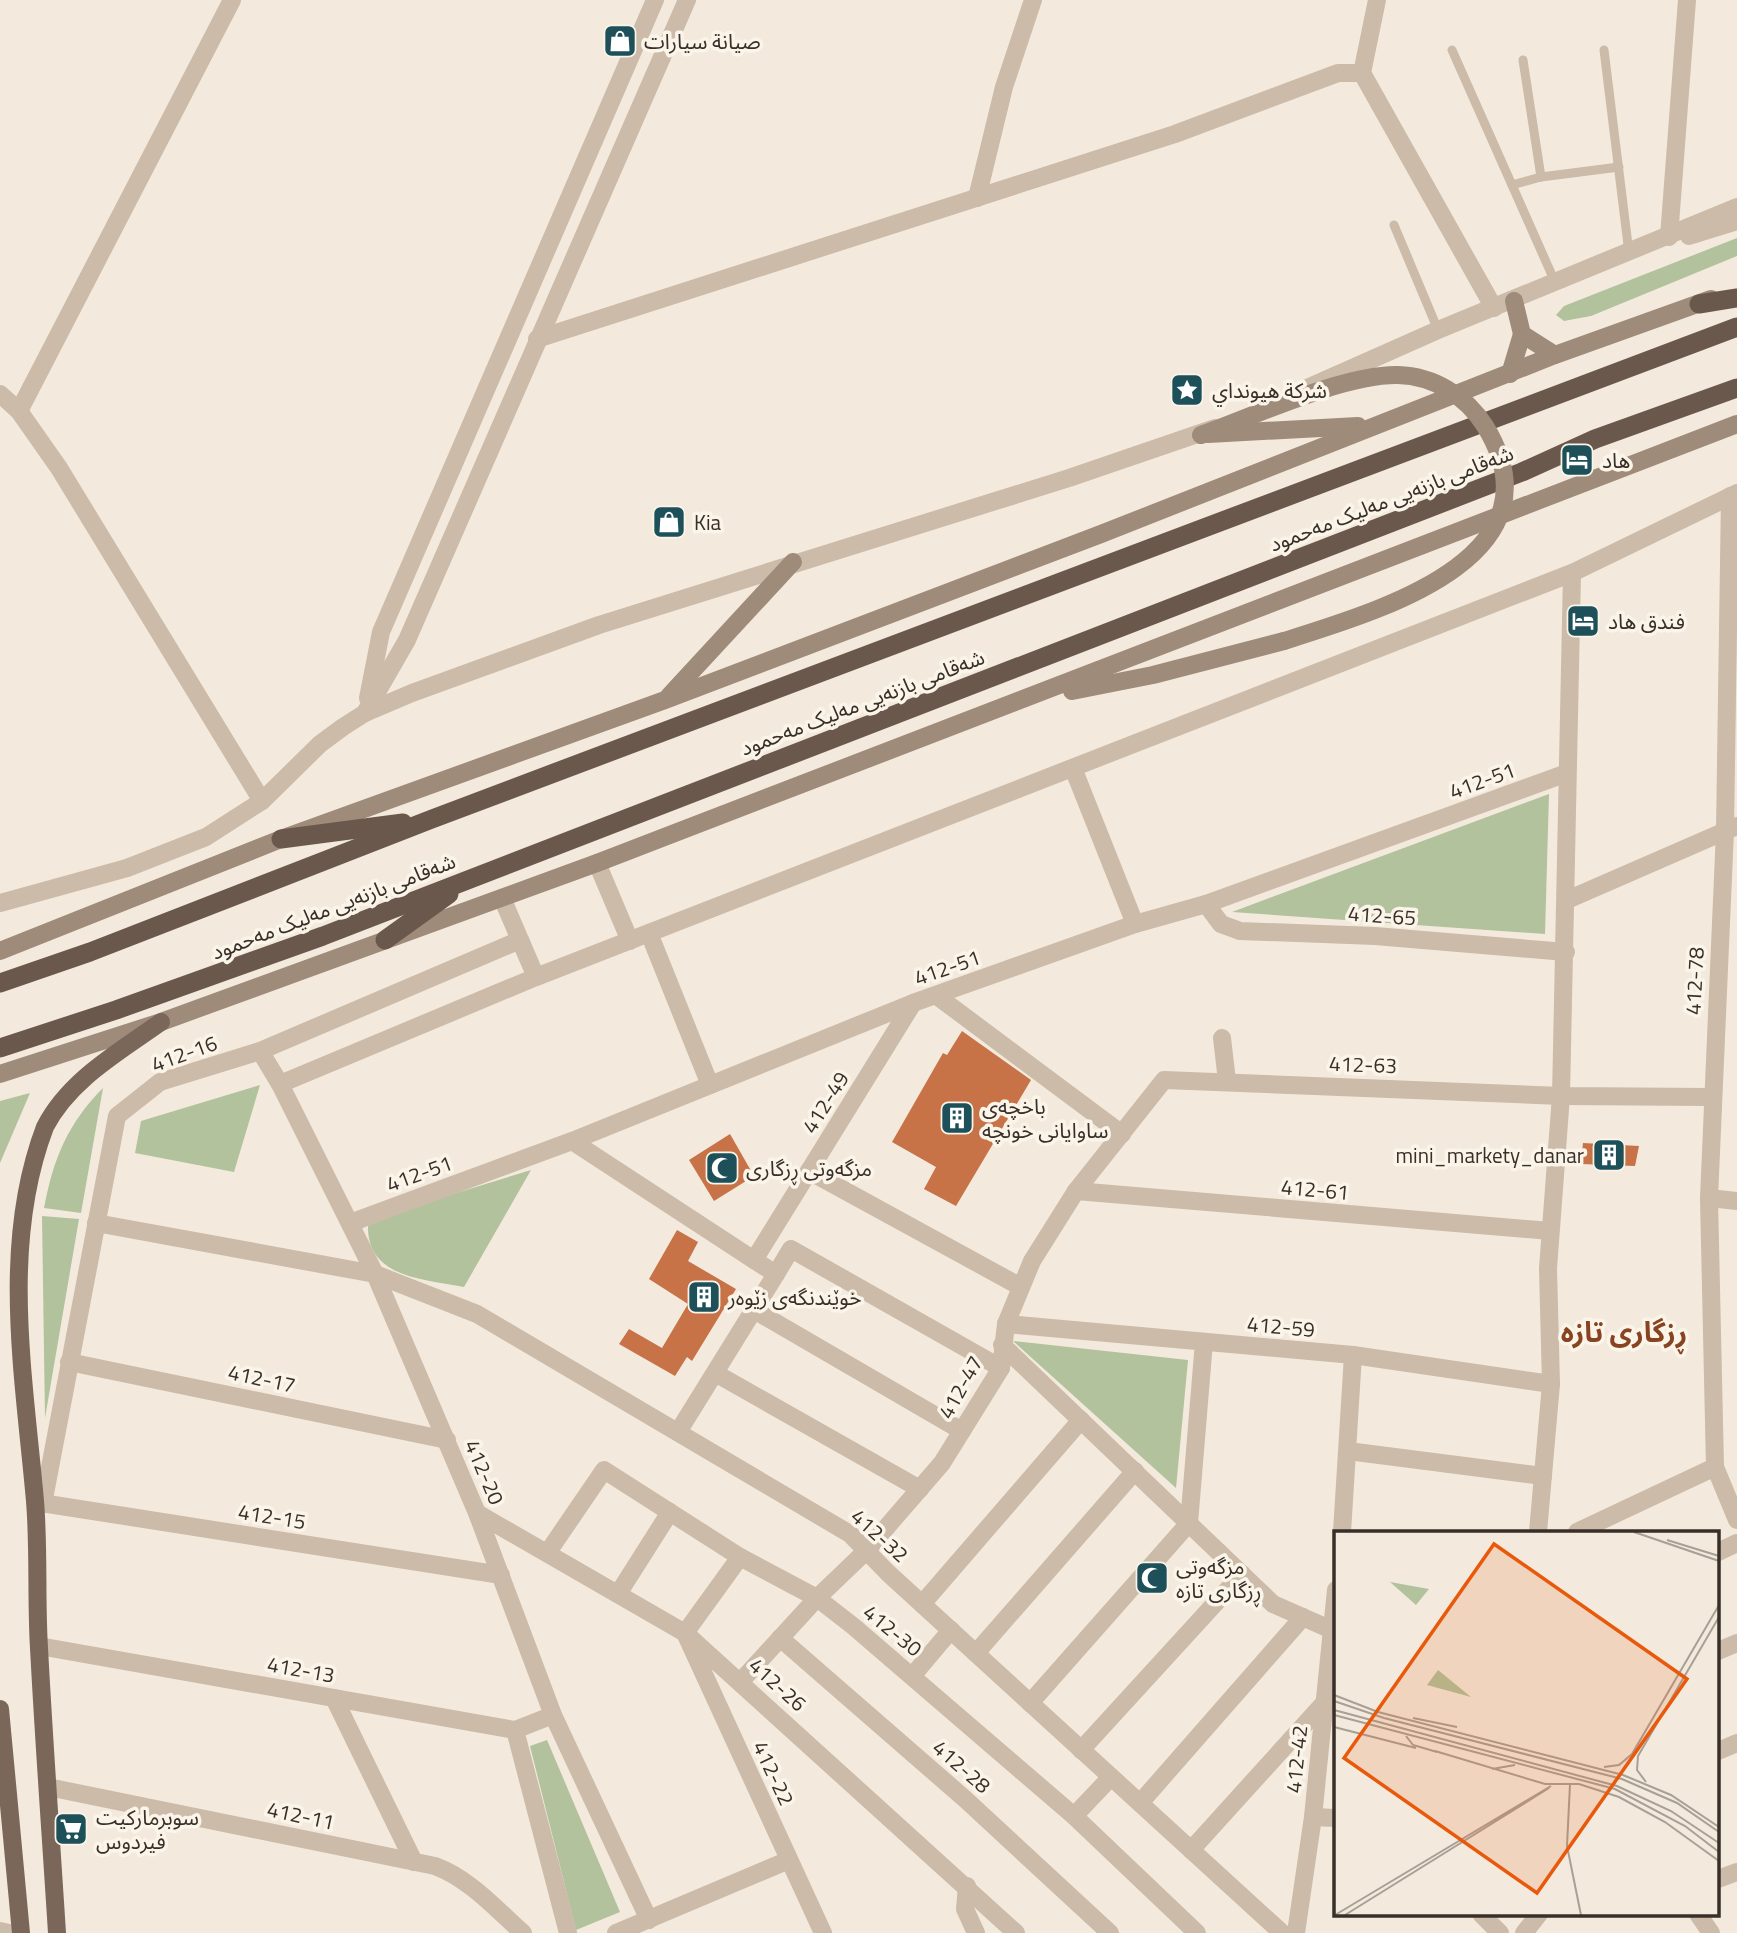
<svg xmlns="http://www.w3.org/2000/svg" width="1737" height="1933" font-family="'Titillium Web','Noto Sans Arabic',sans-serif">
	<rect width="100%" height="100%" fill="#f3eadd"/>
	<g fill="#b2c29d">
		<polygon points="1737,238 1737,256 1591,316 1564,321 1556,315 1564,306"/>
		<polygon points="1549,794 1545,934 1232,912"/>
		<polygon points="260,1085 234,1172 135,1153 141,1121"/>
		<path d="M103,1088L81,1213L44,1208C53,1159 68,1123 103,1088Z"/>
		<polygon points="30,1093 0,1163 0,1101"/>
		<path d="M531,1170L464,1287C426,1279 367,1279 368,1226L375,1218Z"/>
		<polygon points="42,1216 79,1219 45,1418"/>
		<polygon points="1013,1341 1188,1360 1176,1488"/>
		<polygon points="547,1740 620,1912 576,1930 530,1746"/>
	</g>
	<g fill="#c77247">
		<polygon points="962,1031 1031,1080 956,1206 924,1189 936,1167 892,1142 943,1053 947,1055"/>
		<polygon points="730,1134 754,1176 714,1201 689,1160"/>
		<polygon points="1583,1143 1639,1146 1635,1166 1581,1164"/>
		<polygon points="677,1230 698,1242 688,1261 736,1289 692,1361 687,1357 675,1376 619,1344 629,1329 662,1348 688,1304 649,1279"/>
	</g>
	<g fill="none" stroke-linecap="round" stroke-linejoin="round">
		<g stroke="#cbbba8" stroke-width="9">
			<polyline points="1452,50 1555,282"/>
			<polyline points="1604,50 1629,253"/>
			<polyline points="1523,60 1541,177"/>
			<polyline points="1512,185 1541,177 1619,167"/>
			<polyline points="1394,225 1438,330"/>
		</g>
		<g stroke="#cbbba8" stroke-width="18">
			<polyline points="1377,0 1362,73 1494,308"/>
			<polyline points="977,198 1004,87 1033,0"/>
			<polyline points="1669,237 1687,0"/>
			<polyline points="537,339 1175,134 1338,73 1362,73"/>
			<polyline points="19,411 232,0"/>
			<polyline points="1730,496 1725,831 1709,1198 1715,1467 1737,1520"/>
			<polyline points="1073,768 1135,924"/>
			<polyline points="597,863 630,941"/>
			<polyline points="502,898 536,977"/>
			<polyline points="1567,900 1737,826"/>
			<polyline points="1206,904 1221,924 1240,931 1375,936 1566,952"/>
			<polyline points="649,933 710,1085"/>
			<polyline points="937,996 1122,1134"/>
			<polyline points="1222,1038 1227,1081"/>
			<polyline points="260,1051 280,1084 375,1274 477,1513 553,1715 649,1920"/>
			<polyline points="280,1084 536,977 1572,573 1737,493"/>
			<polyline points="572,1141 754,1260"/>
			<polyline points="809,1171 1021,1287"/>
			<polyline points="1076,1191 1550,1231"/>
			<polyline points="1709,1198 1737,1201"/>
			<polyline points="96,1223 375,1274 477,1314 850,1534 888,1573 1282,1933"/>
			<polyline points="350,1223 572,1141 913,1003 1135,924 1206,904 1567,773"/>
			<polyline points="776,1274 791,1249 1001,1368"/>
			<polyline points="754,1310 962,1431"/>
			<polyline points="1006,1324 1353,1355 1551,1384"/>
			<polyline points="1002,1345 1273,1604 1332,1630"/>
			<polyline points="69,1362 447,1440"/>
			<polyline points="715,1373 920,1489"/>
			<polyline points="678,1432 776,1274 754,1260 913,1003"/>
			<polyline points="1348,1451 1543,1476"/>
			<polyline points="35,1502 501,1575"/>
			<polyline points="43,1504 117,1116 160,1082 260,1051 520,940"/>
			<polyline points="477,1513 685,1633 1016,1933"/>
			<polyline points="1342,1532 1353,1355"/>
			<polyline points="1538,1532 1551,1384 1548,1268 1561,1096 1572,573"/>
			<polyline points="1577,1532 1715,1467"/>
			<polyline points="548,1552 604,1470 740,1557 817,1598 853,1626 1074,1816 1197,1933"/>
			<polyline points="1718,1552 1737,1543"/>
			<polyline points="740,1557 685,1633 823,1933"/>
			<polyline points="618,1594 670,1512"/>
			<polyline points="922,1604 1081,1420"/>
			<polyline points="780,1638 965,1799 1110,1933"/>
			<polyline points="39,1646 515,1730 553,1715"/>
			<polyline points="1718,1651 1737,1643"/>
			<polyline points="976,1653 1135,1471"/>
			<polyline points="913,1675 951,1630"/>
			<polyline points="741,1681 817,1598 866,1551 942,1463 1001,1368 1006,1324 1032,1261 1076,1191 1164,1080 1561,1096 1711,1097"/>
			<polyline points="334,1698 414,1862"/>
			<polyline points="1030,1703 1189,1523 1204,1342"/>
			<polyline points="515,1730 568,1933"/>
			<polyline points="1081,1750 1242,1574"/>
			<polyline points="1718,1751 1737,1743"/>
			<path d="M48,1787L435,1866C470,1879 496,1909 523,1933"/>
			<polyline points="1140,1803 1303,1617"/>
			<polyline points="1074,1816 1111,1777"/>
			<polyline points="1313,1817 1336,1818"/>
			<polyline points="1191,1850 1325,1702"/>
			<polyline points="1718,1879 1737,1872"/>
			<polyline points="967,1886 965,1909 976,1933"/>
			<polyline points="1481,1914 1500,1933"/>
			<polyline points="1698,1914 1711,1933"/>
			<polyline points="0,1931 9,1933"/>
			<polyline points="616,1933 789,1860"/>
			<polyline points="1296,1933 1313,1817 1336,1590"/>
			<polyline points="1524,1933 1539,1914"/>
		</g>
		<g stroke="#cbbba8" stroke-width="18">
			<polyline points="1689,236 1737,221"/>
			<polyline points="1305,389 1438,330 1737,207"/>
			<polyline points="0,394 19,411 59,468 262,801"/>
			<polyline points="368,698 381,632 655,0"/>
			<polyline points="365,713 407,640 687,0"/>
			<polyline points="0,903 127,868 206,837 262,801 320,744 343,727 365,713 412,693 599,625 1069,478 1215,428"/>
		</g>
		<g stroke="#9f8b7a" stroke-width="18">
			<polyline points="1514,301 1522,334 1555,355"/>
			<polyline points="1510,374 1522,334"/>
			<polyline points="1208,434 1358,426"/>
			<polyline points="1072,691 1153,675 1284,641"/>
			<polyline points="669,696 793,562"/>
			<polyline points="0,951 281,839 665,700 1101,534 1555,355 1711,299"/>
			<polyline points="0,1074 161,1022 597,863 1737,424"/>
		</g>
		<g stroke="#7a675a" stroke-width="18">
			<polyline points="0,1709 21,1933"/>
			<path d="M57,1933C51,1838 44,1743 39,1648C36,1599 39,1550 35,1501C24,1376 0,1245 45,1127C69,1080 119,1052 161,1022"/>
		</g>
		<g stroke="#6a584d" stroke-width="19">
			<polyline points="1699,304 1737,298"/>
			<polyline points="281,839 403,823"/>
			<polyline points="385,940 449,894"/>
			<polyline points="0,983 90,952 432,819 1737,327"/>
			<polyline points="0,1048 116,1010 323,936 1522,472 1595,439 1737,388"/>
		</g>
		<path stroke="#9f8b7a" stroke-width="18" d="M1201,435C1254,416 1344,374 1398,375C1434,376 1466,396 1485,426C1567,559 1374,612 1284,641"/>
	</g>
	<defs>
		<symbol id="shop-square" viewBox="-11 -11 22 22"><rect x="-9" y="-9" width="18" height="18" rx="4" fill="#1e505a" stroke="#faf4e9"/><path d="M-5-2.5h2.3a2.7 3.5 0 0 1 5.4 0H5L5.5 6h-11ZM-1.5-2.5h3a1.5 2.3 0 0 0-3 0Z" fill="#fff"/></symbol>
		<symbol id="sight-square" viewBox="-11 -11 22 22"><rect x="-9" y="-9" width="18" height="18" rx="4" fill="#1e505a" stroke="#faf4e9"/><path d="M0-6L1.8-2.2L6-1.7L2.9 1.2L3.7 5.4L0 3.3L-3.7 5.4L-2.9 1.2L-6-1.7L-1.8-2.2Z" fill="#fff"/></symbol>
		<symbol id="hotel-square" viewBox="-11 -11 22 22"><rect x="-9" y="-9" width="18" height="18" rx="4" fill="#1e505a" stroke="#faf4e9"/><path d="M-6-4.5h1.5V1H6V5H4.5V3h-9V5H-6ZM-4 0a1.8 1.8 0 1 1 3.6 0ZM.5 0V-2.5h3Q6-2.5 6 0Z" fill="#fff"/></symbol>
		<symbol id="building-square" viewBox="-11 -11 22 22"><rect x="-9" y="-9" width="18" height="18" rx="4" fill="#1e505a" stroke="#faf4e9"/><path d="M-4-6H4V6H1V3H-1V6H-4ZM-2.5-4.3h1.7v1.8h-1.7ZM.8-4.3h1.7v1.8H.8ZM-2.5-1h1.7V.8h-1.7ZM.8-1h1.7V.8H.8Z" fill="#fff"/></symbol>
		<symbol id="mosque-square" viewBox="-11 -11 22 22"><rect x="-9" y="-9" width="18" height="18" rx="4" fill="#1e505a" stroke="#faf4e9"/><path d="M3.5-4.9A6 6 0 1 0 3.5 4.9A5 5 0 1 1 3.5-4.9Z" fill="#fff"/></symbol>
		<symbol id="supermarket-square" viewBox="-11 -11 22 22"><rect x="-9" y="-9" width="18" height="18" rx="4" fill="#1e505a" stroke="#faf4e9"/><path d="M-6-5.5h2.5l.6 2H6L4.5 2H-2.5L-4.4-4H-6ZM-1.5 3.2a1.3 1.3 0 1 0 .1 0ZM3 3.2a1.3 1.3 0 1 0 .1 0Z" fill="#fff"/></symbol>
	</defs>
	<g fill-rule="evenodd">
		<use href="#shop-square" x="601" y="22" width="38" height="38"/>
		<use href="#sight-square" x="1168" y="371" width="38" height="38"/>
		<use href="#hotel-square" x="1558" y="441" width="38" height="38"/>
		<use href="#shop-square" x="650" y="503" width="38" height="38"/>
		<use href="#hotel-square" x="1564" y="602" width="38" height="38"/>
		<use href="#building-square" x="938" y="1099" width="38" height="38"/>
		<use href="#building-square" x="1590" y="1136" width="38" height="38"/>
		<use href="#mosque-square" x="703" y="1149" width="38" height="38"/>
		<use href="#building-square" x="685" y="1278" width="38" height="38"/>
		<use href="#mosque-square" x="1133" y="1559" width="38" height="38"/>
		<use href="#supermarket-square" x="52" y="1810" width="38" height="38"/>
	</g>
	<g text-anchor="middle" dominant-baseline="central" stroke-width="7" stroke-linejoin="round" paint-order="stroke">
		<g font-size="21" fill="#382f29" stroke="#faf4e9" text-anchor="start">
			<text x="644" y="41">صيانة سيارات</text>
			<text x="1212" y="390">شركة هيونداي</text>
			<text x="1602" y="460">هاد</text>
			<text x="694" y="522">Kia</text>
			<text x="1608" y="621">فندق هاد</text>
			<text x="982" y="1106">باخچەی<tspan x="982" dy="24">ساوایانی خونچە</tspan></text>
			<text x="1584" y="1155" text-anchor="end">mini_markety_danar</text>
			<text x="746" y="1168">مزگەوتی ڕزگاری</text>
			<text x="728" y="1297">خوێندنگەی زێوەر</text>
			<text x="1176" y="1566">مزگەوتی<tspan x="1176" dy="24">ڕزگاری تازە</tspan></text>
			<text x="96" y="1817">سوبرمارکیت<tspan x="96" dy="24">فیردوس</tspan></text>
		</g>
		<g font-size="21" fill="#382f29" stroke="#faf4e9">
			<text transform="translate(1391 498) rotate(-21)">شەقامی بازنەیی مەلیک مەحمود</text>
			<text transform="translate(862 702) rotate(-21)">شەقامی بازنەیی مەلیک مەحمود</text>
			<text transform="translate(1482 780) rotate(-20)">412-51</text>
			<text transform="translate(333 906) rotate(-21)">شەقامی بازنەیی مەلیک مەحمود</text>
			<text transform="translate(1382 915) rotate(4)">412-65</text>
			<text transform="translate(947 967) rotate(-19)">412-51</text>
			<text transform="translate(1694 981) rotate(-87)">412-78</text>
			<text transform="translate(184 1053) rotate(-20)">412-16</text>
			<text transform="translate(1363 1064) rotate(2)">412-63</text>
			<text transform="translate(825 1102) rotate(-58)">412-49</text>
			<text transform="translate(419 1173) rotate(-20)">412-51</text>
			<text transform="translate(1315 1189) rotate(5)">412-61</text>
			<text transform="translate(1281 1326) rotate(5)">412-59</text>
			<text transform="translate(262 1378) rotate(12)">412-17</text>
			<text transform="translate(960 1387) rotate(-61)">412-47</text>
			<text transform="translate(485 1472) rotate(67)">412-20</text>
			<text transform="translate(272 1516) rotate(9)">412-15</text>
			<text transform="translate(880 1535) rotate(42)">412-32</text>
			<text transform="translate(893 1630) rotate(39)">412-30</text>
			<text transform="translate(301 1669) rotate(10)">412-13</text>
			<text transform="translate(778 1684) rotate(42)">412-26</text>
			<text transform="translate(1296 1759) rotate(-84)">412-42</text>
			<text transform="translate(962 1766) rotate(41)">412-28</text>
			<text transform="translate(774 1773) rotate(65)">412-22</text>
			<text transform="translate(301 1815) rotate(12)">412-11</text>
		</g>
		<g font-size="28" font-weight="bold" fill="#884321" stroke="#faf4e9">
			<text x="1624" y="1331">ڕزگاری تازە</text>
		</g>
	</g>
	<g transform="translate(1334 1531)">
		<rect width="385" height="385" fill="#f3eadd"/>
		<path d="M56,51L95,58L82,74ZM104,139L137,166L93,154Z" fill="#b2c29d"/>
		<path fill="none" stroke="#a89f95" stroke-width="2" d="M300,1L385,30M333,9L385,25M0,164L44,181L289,244L337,264L385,296M0,170L50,187L288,248L343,272L385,301M0,179L283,255L337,280L385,312M0,184L281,258L351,295L385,321M79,187L123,196M0,196L82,217M72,205L79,214L103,221M101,220L211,253H245L285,266L331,291L385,330M270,236L285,234L298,223L385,74M158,238L181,234M312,251L303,239L304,225L385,86M236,253L233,315L247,384M1,384L217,255M11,384L215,257"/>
		<path fill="#e8590c" fill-opacity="0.15" stroke="#e8590c" stroke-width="3.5" d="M160,13L353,148L203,362L10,227Z"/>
		<rect width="385" height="385" fill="none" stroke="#382f29" stroke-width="3.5"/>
	</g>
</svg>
